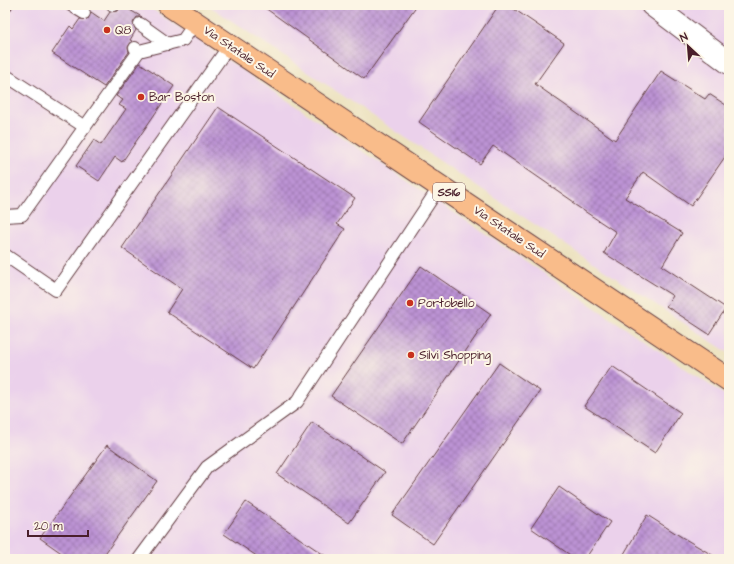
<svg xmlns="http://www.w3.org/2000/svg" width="734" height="564" font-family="'Architects Daughter',sans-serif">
	<defs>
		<pattern id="building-cross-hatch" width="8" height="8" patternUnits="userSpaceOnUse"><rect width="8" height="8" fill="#bc93d4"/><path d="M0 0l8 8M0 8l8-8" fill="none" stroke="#9b77ac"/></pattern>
	</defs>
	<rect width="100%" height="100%" fill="#fcf5e5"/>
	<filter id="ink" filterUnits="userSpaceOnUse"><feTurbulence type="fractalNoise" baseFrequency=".025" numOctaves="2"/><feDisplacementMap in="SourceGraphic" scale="8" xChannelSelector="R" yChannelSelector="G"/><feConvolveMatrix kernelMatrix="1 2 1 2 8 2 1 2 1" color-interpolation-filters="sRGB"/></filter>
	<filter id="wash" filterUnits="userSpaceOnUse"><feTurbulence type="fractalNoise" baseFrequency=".012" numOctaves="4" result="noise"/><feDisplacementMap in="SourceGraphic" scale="16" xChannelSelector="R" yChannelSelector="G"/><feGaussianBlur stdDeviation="0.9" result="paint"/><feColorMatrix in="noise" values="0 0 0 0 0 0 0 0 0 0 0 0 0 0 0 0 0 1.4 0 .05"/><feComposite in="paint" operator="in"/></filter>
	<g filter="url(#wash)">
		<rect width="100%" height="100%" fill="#ece2c0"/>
		<g fill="#ebd1eb">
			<polygon points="5,5 146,5 729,398 729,559 5,559"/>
			<polygon points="208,5 729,5 729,353 513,210"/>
		</g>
		<g id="blocks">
			<g fill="url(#building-cross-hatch)">
				<polygon points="121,5 142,17 137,17 133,23 136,30 130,40 132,41 128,47 129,52 104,87 52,53 70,26 73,29 80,19 88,19 91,12 104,21 110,12 118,11"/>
				<polygon points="261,5 417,5 364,79"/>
				<polygon points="499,5 508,5 564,43 535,84 615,140 661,71 705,99 709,94 729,107 729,151 691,206 643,172 625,198 682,233 662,266 726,308 709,334 666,306 673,296 604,253 616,232 572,203 574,202 493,146 480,164 419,122"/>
				<polygon points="140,63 174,86 122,162 115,157 99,181 76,166 94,140 101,145 126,109 119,105 123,100 116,96"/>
				<polygon points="218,107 355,198 337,224 345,229 253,369 167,312 182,289 122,248"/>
				<polygon points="421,266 491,314 402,444 331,396"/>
				<polygon points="499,363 540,391 433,544 392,515"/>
				<polygon points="612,366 681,413 655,453 584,406"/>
				<polygon points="312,422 385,472 349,523 277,474"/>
				<polygon points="107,445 157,481 101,559 70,559 40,538"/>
				<polygon points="559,487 610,522 585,559 576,559 531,528"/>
				<polygon points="246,502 330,559 261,559 224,534"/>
				<polygon points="647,515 680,536 719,559 621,559"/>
			</g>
		</g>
	</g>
	<g filter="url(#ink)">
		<use href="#blocks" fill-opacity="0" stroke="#623c41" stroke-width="1"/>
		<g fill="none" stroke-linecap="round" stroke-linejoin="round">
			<defs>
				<g id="lane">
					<polyline points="71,5 84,13"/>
					<polyline points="113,5 114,5"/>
					<polyline points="5,6 6,5"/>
					<polyline points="140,24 168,44"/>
					<polyline points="135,48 139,51 183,40 195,23"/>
					<polyline points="5,75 85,127"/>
					<polyline points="5,216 22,215 139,51"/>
					<polyline points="5,255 56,290 229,46"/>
					<polyline points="139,559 207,467 297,402 440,186"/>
				</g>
				<polyline id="street" points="652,5 729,63"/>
				<polyline id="primary" points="169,5 729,380"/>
			</defs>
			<use href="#lane" stroke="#623c41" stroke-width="14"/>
			<use href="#street" stroke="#623c41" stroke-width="24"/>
			<use href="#primary" stroke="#623c41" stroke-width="24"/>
			<use href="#lane" stroke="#fff" stroke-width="12"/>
			<use href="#street" stroke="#fff" stroke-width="22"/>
			<use href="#primary" stroke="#f9bc8a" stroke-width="22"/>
		</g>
	</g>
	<g fill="#c8321e" stroke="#fcf5e5" stroke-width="1.5">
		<circle cx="107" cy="30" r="4"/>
		<circle cx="141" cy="97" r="4"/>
		<circle cx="410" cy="303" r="4"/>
		<circle cx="411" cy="355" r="4"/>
	</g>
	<g text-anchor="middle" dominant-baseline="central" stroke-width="4" stroke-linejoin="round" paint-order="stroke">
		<rect fill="#fcf5e5" stroke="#7f5f63" stroke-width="1" x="433" y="183" width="32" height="18" rx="3"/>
		<g font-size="11" font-weight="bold" fill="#4a1f2b">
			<text x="449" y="192">SS16</text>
		</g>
		<g font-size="12" fill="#4a1f2b" stroke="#fcf5e5" text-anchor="start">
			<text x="115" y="30">Q8</text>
			<text x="149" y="97">Bar Boston</text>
			<text x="418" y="303">Portobello</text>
			<text x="419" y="355">Silvi Shopping</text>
		</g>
		<g font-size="12" fill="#4a1f2b" stroke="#fcf5e5">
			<text transform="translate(239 52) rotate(34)">Via Statale Sud</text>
			<text transform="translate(509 232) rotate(34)">Via Statale Sud</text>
		</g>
	</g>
	<rect width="734" height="564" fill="none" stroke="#fcf5e5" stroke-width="20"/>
	<g transform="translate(688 46) rotate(334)" stroke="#fcf5e5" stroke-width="3" paint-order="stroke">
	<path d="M0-3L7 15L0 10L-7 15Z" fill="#4a1f2b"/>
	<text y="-6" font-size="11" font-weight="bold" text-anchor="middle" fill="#4a1f2b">N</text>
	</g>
	<path d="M28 530v6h60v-6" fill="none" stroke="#4a1f2b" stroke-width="2"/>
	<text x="34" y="530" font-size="12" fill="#4a1f2b" stroke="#fcf5e5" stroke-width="3" paint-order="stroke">20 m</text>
</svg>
